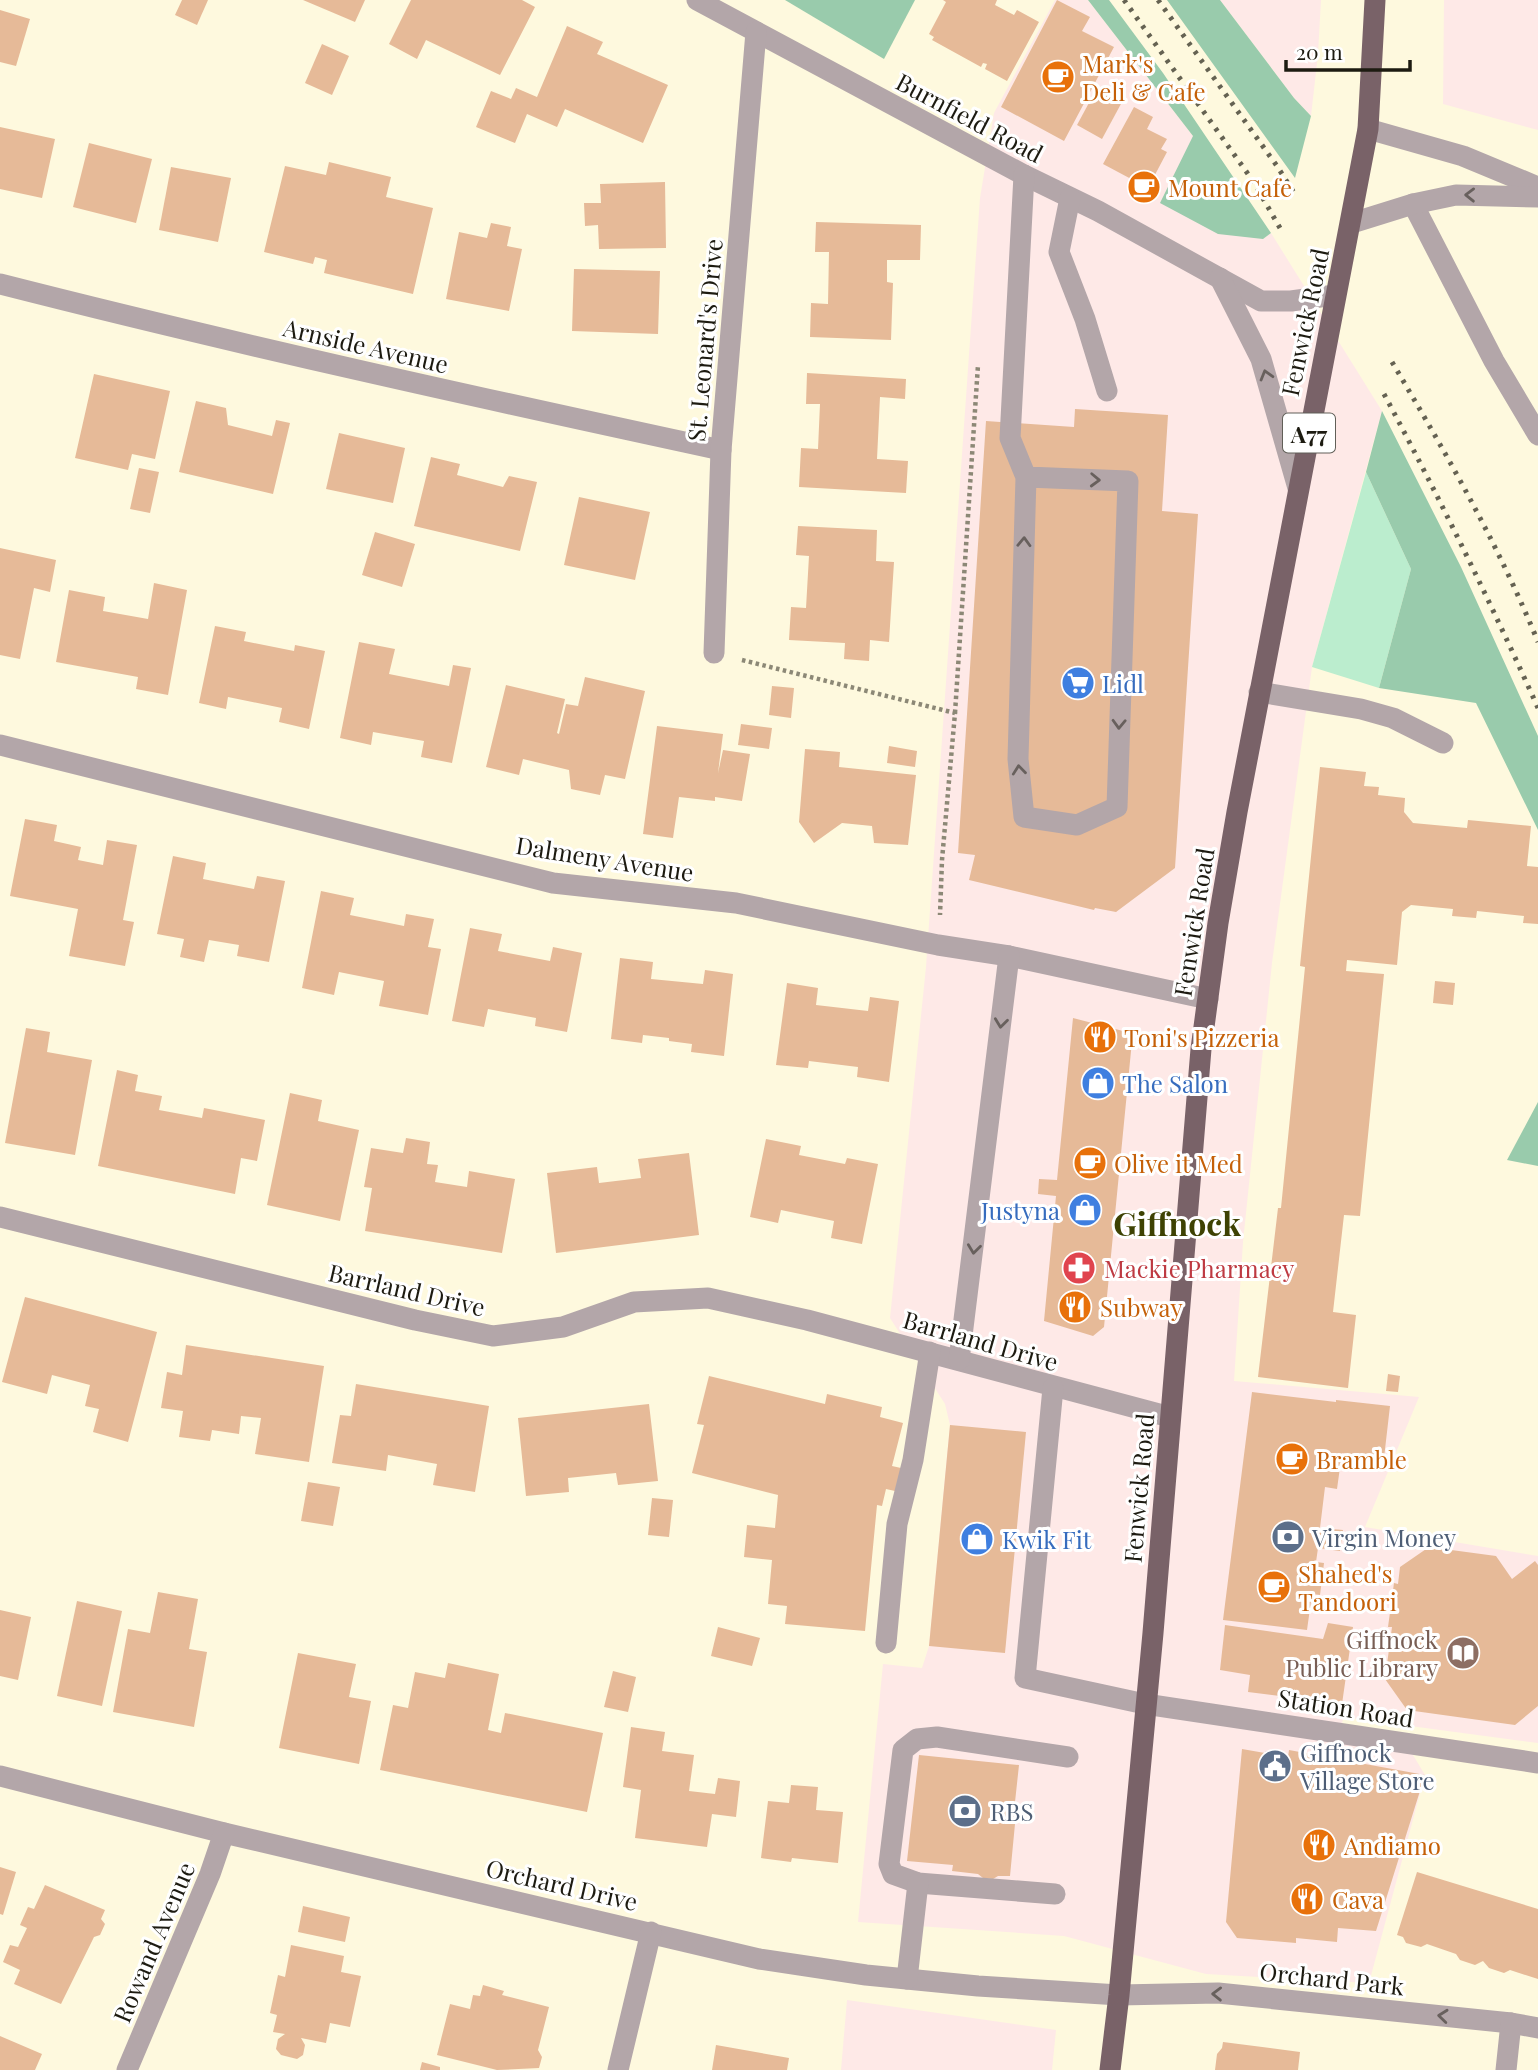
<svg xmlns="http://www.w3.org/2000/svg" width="1538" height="2070" font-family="'Playfair Display',serif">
	<rect width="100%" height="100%" fill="#fef9de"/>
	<g fill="#fee9e7">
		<polygon points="1055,0 1088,0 1193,136 1263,239 1271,233 1382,411 1312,667 1272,963 1243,1242 1234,1381 1419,1397 1365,1527 1538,1556 1538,1743 1343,1717 1340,1741 1410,1750 1425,1775 1369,1983 1206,1974 1064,1936 858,1922 883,1664 922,1668 929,1646 950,1425 945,1404 890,1318 926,967 980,198 994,113"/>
		<polygon points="1220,0 1321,0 1318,54 1311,116 1294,98"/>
		<polygon points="1444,0 1538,0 1538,130 1443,104"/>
		<polygon points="847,2000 1056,2030 1052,2070 841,2070"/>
	</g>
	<polygon fill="#bbedce" points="1366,472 1411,569 1379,688 1312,667"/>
	<g fill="#99cbac">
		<polygon points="785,0 915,0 884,59"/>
		<polygon points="1088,0 1109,0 1163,73 1271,233 1263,239 1218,234 1160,203 1193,136"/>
		<polygon points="1167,0 1220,0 1294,98 1311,116 1295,178"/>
		<polygon points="1382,411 1461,567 1538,736 1538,830 1476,703 1379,688 1411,569 1366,472"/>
		<polygon points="1538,1102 1538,1166 1507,1160"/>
	</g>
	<g fill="#e6ba98">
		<polygon points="182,0 208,0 197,25 175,15"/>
		<polygon points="303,0 365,0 355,22"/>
		<polygon points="411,0 522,0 535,7 500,75 426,40 417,59 389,44"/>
		<polygon points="943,0 997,0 995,5 1014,15 1017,10 1039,22 1007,81 985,69 987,64 983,63 981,67 932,40 934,37 929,34 946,2"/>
		<polygon points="1057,0 1090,17 1082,31 1114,47 1064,141 1001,107"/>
		<polygon points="0,10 30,19 16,66 0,62"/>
		<polygon points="567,26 603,42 597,54 668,85 643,143 565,109 557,127 527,114 515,143 476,127 491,91 511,99 516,88 537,97"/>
		<polygon points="322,44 349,56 332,95 305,83"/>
		<polygon points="1097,88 1122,102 1102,139 1077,125"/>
		<polygon points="1134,107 1153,117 1147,129 1167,139 1161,149 1167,152 1148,188 1103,164"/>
		<polygon points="0,127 55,139 42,198 0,189"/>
		<polygon points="89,143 152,159 136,223 73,207"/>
		<polygon points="329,162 391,177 386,197 433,208 413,294 324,273 327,260 315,257 313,264 264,252 285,166 326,175"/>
		<polygon points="171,167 231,178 218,242 159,230"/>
		<polygon points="665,182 666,248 599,249 598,225 585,226 584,203 601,203 600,184"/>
		<polygon points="816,222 921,225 920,260 887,260 887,282 893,283 891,340 810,337 811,303 828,304 829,252 815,252"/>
		<polygon points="491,223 511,227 507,246 522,249 509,311 446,299 459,232 487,238"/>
		<polygon points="574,269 660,271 658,334 572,331"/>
		<polygon points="807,373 906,379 905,399 880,397 877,459 908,461 906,493 799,487 801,448 818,449 820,404 806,404"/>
		<polygon points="94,374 170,391 155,459 132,454 128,470 75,458"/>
		<polygon points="196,401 226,408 228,425 272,436 276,420 290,423 273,494 179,472"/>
		<polygon points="1075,409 1168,415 1162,511 1198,514 1175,868 1116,912 1095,908 1094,910 969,880 975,855 958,853 986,421 1074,427"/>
		<polygon points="339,433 405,448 393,503 326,489"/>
		<polygon points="431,457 460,464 457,475 503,487 509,476 537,482 520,551 414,526"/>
		<polygon points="139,468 159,472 150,513 130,509"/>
		<polygon points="579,497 650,512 635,580 564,565"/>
		<polygon points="798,526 877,530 876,561 894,562 889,642 870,640 869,661 844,659 845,643 789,640 791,607 806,608 809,556 796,555"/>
		<polygon points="375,532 415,544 402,587 362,575"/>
		<polygon points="0,548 56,560 50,592 34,588 20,659 0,655"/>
		<polygon points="154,583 187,590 168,695 136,689 138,677 56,662 69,590 105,597 103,611 148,619"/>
		<polygon points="215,626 246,632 244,641 294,651 295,645 325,651 309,729 279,722 282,708 228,697 226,709 199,703"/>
		<polygon points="359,642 395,649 389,674 449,686 453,665 471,668 452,763 421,757 424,741 373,732 371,745 340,738"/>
		<polygon points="585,677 645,691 625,779 605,775 600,795 571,789 569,770 523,759 519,775 486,767 506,685 565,699 557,733 559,734 566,704 578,706"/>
		<polygon points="772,686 794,688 791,718 769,715"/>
		<polygon points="741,724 772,728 769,749 738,745"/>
		<polygon points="657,726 723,734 718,773 723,750 750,754 742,801 715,797 715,801 679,797 673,838 643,834"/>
		<polygon points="889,746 917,751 915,767 887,763"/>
		<polygon points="805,749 840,752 839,767 916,775 908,845 874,843 872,826 842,823 814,843 799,822"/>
		<polygon points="1320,767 1366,772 1364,786 1379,787 1378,795 1405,798 1404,812 1413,823 1467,828 1468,820 1531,826 1527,866 1538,867 1538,924 1523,923 1524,916 1477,911 1476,918 1452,916 1453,909 1411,905 1402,912 1397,965 1347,960 1346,971 1384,974 1360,1216 1344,1215 1333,1312 1356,1315 1348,1388 1258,1377 1278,1208 1281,1208 1305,967 1300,966"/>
		<polygon points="25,819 57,825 54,841 81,847 78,860 103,865 107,840 137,845 123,920 134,922 125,966 69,956 78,909 10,896"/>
		<polygon points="173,856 206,863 203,879 254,889 257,876 285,881 269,962 237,956 239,945 209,940 204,962 180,957 184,939 157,934"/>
		<polygon points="321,891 354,898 350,915 404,926 406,914 434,919 428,947 441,949 428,1015 379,1006 384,981 339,972 334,995 302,988"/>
		<polygon points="470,928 502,934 498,951 550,961 553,947 582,953 567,1032 535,1026 536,1018 488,1009 484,1027 452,1021"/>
		<polygon points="620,958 653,962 651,979 703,984 705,970 733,974 724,1056 691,1052 692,1044 669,1041 669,1038 643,1035 642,1043 611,1039"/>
		<polygon points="1435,981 1455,983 1453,1005 1433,1003"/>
		<polygon points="787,983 818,988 816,1005 868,1011 870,997 899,1001 889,1082 857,1077 858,1067 809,1061 808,1068 776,1065"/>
		<polygon points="1073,1018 1123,1031 1132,1041 1104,1327 1093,1336 1044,1321 1056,1196 1038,1194 1039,1179 1057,1180"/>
		<polygon points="26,1028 50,1032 47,1052 92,1060 75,1155 5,1143"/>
		<polygon points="117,1070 138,1075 135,1091 162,1096 159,1110 202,1118 204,1108 265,1120 257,1161 241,1158 235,1194 98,1166"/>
		<polygon points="290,1093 322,1100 318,1121 359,1130 340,1221 267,1205"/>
		<polygon points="406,1138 430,1142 427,1164 438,1165 435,1182 467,1187 469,1171 515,1179 502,1253 365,1231 372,1188 364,1187 371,1148 403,1153"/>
		<polygon points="766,1139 801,1146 799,1155 845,1164 847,1158 878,1164 862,1244 831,1238 834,1221 781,1210 778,1223 750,1217"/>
		<polygon points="689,1153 699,1235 556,1253 547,1173 597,1167 599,1183 641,1178 638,1159"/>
		<polygon points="25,1297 157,1332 128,1442 93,1432 99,1409 85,1406 90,1385 52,1375 47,1394 2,1382"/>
		<polygon points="186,1345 324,1366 309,1462 255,1454 261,1418 241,1416 239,1434 212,1430 210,1441 179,1437 183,1411 161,1408 167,1372 182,1375"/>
		<polygon points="1388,1374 1400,1376 1398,1392 1386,1391"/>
		<polygon points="709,1376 825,1404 827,1394 882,1407 880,1417 903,1423 892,1466 901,1468 895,1491 886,1489 882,1506 877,1505 865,1631 785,1624 787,1606 768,1604 772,1560 744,1557 747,1525 775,1528 778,1495 692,1473 704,1425 697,1424"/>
		<polygon points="356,1384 489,1406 475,1492 433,1485 437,1464 388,1455 386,1471 332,1463 340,1415 351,1416"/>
		<polygon points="1252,1392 1336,1402 1336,1400 1390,1406 1384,1458 1342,1453 1337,1489 1325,1487 1320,1528 1343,1530 1340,1551 1318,1548 1316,1562 1324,1563 1320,1595 1312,1594 1307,1630 1223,1620"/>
		<polygon points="649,1404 658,1481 618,1485 616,1473 568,1478 569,1492 526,1496 518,1418"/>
		<polygon points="950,1425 1026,1432 1005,1653 929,1646"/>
		<polygon points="308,1482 340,1487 333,1526 301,1521"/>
		<polygon points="652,1498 673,1500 669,1537 648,1535"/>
		<polygon points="1429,1547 1496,1556 1512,1579 1535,1561 1538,1565 1538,1706 1515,1725 1407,1710 1385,1679 1392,1627 1388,1627 1394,1583 1398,1584 1400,1567"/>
		<polygon points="158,1592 198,1599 189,1649 207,1652 194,1727 113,1712 128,1629 150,1633"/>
		<polygon points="77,1601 122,1611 102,1706 57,1696"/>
		<polygon points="0,1610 31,1617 18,1680 0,1676"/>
		<polygon points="1328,1623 1353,1627 1342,1704 1248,1692 1250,1675 1220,1670 1225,1625 1323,1639"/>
		<polygon points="718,1627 760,1638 752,1666 711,1656"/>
		<polygon points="298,1653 356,1664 349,1697 371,1701 359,1764 279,1748"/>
		<polygon points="448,1663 499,1674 488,1730 501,1733 505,1713 603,1733 587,1812 380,1770 393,1705 408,1708 415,1672 445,1678"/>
		<polygon points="613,1671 636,1677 628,1712 604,1707"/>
		<polygon points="631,1727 665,1732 662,1751 694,1755 689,1791 715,1794 718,1778 740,1781 736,1817 712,1814 707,1847 635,1838 641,1790 623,1787"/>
		<polygon points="1242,1749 1288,1757 1289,1750 1425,1775 1376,1931 1338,1928 1337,1942 1296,1938 1296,1943 1237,1938 1226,1922"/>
		<polygon points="919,1755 1019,1765 1015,1802 1017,1803 1010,1876 998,1876 993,1879 983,1878 978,1874 952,1871 953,1865 907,1861"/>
		<polygon points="791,1785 818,1787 816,1810 843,1812 838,1863 792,1858 791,1862 761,1858 768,1801 789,1803"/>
		<polygon points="0,1867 16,1872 3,1915 0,1914"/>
		<polygon points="1417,1872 1538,1909 1538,1979 1510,1970 1504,1973 1489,1968 1483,1961 1475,1965 1460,1960 1456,1954 1427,1944 1421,1947 1406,1943 1403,1937 1397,1935"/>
		<polygon points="45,1885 105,1910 101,1919 105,1924 100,1935 94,1937 61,2004 14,1984 20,1970 3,1962 10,1945 18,1947 27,1928 20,1925 28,1907 34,1909"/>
		<polygon points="303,1906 350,1917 345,1942 298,1932"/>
		<polygon points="291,1945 344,1956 341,1972 361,1976 350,2027 330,2023 326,2043 301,2038 305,2045 303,2055 297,2059 281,2055 276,2049 278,2039 285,2034 273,2032 277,2015 270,2013 278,1975 285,1977"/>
		<polygon points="483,1985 504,1991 502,1995 549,2007 538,2050 542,2057 539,2068 497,2070 437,2055 450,2004 470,2009 473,1995 480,1996"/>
		<polygon points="0,2036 42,2054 35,2070 0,2070"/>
		<polygon points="1223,2042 1300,2052 1298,2070 1215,2070 1217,2054 1222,2048"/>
		<polygon points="716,2045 789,2058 787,2070 712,2070"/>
		<polygon points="422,2062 440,2067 440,2070 420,2070"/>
	</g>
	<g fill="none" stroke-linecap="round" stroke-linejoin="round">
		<g stroke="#8c8876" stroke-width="4.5" stroke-dasharray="3.5 3.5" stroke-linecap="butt">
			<polyline points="742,660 955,713 942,860 940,915"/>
			<polyline points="955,713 978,365"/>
		</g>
		<g stroke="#b3a6a9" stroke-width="21">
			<polyline points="697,0 1024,175 1098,211 1261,301 1291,301 1335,295"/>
			<polyline points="1368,129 1463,156 1538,187"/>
			<polyline points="1024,175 1010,438 1026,477 1018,759 1024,817 1077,825 1117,807 1128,481 1026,477"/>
			<polyline points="1070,198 1059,252 1085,319 1107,391"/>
			<polyline points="1413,204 1494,361 1538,435"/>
			<polyline points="1352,223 1413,204 1456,195 1538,197"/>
			<polyline points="1220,278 1261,359 1298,488"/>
			<path d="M0,284C239,345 480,398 721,450"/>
			<polyline points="714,653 721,450 756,32"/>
			<polyline points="1259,692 1361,709 1393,718 1443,743"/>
			<polyline points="0,745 553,883 736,903 938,945 1009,956 1208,999"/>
			<polyline points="0,1217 415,1320 493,1336 563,1327 634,1302 708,1298 807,1320 1170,1417"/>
			<polyline points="959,1360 1009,956"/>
			<polyline points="1053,1388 1025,1678 1145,1704 1538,1763"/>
			<polyline points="886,1643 897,1524 913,1460 930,1352"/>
			<polyline points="0,1776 224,1833 759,1959 866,1975 978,1986 1119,1995 1218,1993 1511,2023 1538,2028"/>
			<polyline points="1055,1894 918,1883 893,1874 889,1864 903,1750 917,1739 937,1737 1068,1757"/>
			<polyline points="907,1979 918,1883"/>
			<polyline points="127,2070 210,1874 224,1833"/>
			<polyline points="618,2070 651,1932"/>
			<polyline points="1506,2070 1511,2023"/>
		</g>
		<polyline stroke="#796268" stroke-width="21" points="1110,2070 1119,1995 1153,1633 1201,1049 1218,923 1237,812 1368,129 1375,0"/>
		<g stroke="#656252" stroke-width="5" stroke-dasharray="3.5 7" stroke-linecap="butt">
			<polyline points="1124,0 1253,181 1280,228"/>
			<polyline points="1158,0 1277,166 1296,196"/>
			<path d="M1392,362C1446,453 1498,544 1538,642"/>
			<path d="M1384,394C1439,497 1490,601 1538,708"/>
		</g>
	</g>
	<defs><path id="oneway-chevron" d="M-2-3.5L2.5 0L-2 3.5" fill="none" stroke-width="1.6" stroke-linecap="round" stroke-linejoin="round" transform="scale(1.75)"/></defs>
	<g stroke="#68605d">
		<use href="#oneway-chevron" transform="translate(1470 195) rotate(-179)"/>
		<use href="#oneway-chevron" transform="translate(1266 375) rotate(-106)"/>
		<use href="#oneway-chevron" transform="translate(1095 480) rotate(2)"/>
		<use href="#oneway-chevron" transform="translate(1024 542) rotate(-88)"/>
		<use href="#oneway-chevron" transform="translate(1119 724) rotate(92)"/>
		<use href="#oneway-chevron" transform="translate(1019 770) rotate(-96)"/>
		<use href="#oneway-chevron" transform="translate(1001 1023) rotate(97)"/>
		<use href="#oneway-chevron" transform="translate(974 1249) rotate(97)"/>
		<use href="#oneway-chevron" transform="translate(1217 1994) rotate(-179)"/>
		<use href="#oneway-chevron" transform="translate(1443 2016) rotate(-174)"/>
	</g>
	<defs>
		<symbol id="cafe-disc" viewBox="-11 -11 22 22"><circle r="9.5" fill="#e8710a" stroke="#fff"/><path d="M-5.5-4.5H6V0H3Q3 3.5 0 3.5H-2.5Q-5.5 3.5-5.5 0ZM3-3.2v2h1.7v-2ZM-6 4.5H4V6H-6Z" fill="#fff"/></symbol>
		<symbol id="supermarket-disc" viewBox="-11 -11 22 22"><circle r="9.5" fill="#3f7fe0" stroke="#fff"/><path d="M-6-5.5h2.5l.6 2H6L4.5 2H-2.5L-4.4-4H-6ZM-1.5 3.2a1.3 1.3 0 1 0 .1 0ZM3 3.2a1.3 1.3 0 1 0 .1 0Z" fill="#fff"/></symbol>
		<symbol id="restaurant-disc" viewBox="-11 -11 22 22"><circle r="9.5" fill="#e8710a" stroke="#fff"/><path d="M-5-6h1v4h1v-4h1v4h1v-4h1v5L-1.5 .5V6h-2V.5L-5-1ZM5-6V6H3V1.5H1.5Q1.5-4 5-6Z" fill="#fff"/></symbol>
		<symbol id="shop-disc" viewBox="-11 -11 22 22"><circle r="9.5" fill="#3f7fe0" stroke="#fff"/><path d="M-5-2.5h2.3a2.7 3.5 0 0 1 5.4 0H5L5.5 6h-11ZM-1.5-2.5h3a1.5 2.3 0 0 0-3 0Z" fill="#fff"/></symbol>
		<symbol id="pharmacy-disc" viewBox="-11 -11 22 22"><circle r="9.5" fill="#e0444e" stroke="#fff"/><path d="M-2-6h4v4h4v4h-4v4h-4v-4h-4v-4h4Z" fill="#fff"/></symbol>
		<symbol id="bank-disc" viewBox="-11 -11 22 22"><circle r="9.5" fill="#5c6f8a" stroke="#fff"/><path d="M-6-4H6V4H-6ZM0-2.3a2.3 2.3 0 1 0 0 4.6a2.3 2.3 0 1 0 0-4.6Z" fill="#fff"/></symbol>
		<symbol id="library-disc" viewBox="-11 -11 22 22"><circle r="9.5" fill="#8d6e63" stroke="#fff"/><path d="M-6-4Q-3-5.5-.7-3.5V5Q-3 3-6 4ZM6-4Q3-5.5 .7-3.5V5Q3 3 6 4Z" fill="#fff"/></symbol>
		<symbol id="civic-disc" viewBox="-11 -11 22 22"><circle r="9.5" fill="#5c6f8a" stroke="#fff"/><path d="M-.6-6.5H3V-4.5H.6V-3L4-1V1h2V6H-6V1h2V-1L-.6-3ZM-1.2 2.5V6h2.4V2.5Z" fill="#fff"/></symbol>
	</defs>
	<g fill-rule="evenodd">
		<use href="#cafe-disc" x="1039" y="58" width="38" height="38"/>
		<use href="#cafe-disc" x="1125" y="168" width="38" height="38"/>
		<use href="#supermarket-disc" x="1059" y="664" width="38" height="38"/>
		<use href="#restaurant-disc" x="1081" y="1018" width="38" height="38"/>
		<use href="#shop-disc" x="1079" y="1064" width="38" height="38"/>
		<use href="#cafe-disc" x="1071" y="1144" width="38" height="38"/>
		<use href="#shop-disc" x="1066" y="1191" width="38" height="38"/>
		<use href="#pharmacy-disc" x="1060" y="1249" width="38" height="38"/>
		<use href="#restaurant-disc" x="1056" y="1288" width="38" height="38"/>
		<use href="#cafe-disc" x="1273" y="1440" width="38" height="38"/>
		<use href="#bank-disc" x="1269" y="1518" width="38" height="38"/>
		<use href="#shop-disc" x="958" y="1520" width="38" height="38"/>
		<use href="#cafe-disc" x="1255" y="1568" width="38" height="38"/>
		<use href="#library-disc" x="1444" y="1634" width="38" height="38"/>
		<use href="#civic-disc" x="1256" y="1747" width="38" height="38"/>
		<use href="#bank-disc" x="946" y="1792" width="38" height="38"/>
		<use href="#restaurant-disc" x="1300" y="1826" width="38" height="38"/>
		<use href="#restaurant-disc" x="1288" y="1880" width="38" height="38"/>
	</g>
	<g text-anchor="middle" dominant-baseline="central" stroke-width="6" stroke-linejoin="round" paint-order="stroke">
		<rect fill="#fff" stroke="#615f58" stroke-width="2" x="1283" y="413.5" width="52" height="39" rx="5"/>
		<g font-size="23" font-weight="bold" fill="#1d1b11">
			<text x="1309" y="433">A77</text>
		</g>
		<g font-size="24" fill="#c56008" stroke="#fff" text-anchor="start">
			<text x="1082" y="63">Mark's<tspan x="1082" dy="28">Deli &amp; Cafe</tspan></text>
			<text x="1168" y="187">Mount Cafe</text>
			<text x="1124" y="1037">Toni's Pizzeria</text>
			<text x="1114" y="1163">Olive it Med</text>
			<text x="1100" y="1307">Subway</text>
			<text x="1316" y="1459">Bramble</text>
			<text x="1298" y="1573">Shahed's<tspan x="1298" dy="28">Tandoori</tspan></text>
			<text x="1344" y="1845">Andiamo</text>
			<text x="1332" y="1899">Cava</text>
		</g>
		<g font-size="24" fill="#1d1b11" stroke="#fff">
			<text transform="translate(970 117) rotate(28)">Burnfield Road</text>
			<text transform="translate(1304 322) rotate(-78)">Fenwick Road</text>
			<text transform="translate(704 340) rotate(-85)">St. Leonard's Drive</text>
			<text transform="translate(366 345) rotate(13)">Arnside Avenue</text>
			<text transform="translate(605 858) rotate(9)">Dalmeny Avenue</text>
			<text transform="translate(1193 922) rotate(-81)">Fenwick Road</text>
			<text transform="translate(407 1289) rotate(13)">Barrland Drive</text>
			<text transform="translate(981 1340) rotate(16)">Barrland Drive</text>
			<text transform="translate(1138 1488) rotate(-85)">Fenwick Road</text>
			<text transform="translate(1346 1707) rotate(9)">Station Road</text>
			<text transform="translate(562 1884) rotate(13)">Orchard Drive</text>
			<text transform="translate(153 1942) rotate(-67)">Rowand Avenue</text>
			<text transform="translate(1332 1978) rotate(6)">Orchard Park</text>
		</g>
		<g font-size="24" fill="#366cbe" stroke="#fff" text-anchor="start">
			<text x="1102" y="683">Lidl</text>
			<text x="1122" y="1083">The Salon</text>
			<text x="1060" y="1210" text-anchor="end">Justyna</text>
			<text x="1002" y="1539">Kwik Fit</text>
		</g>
		<g font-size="24" fill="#be3a42" stroke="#fff" text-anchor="start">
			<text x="1104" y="1268">Mackie Pharmacy</text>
		</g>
		<g font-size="24" fill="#4e5e75" stroke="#fff" text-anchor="start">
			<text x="1312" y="1537">Virgin Money</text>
			<text x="1300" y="1752">Giffnock<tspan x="1300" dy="28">Village Store</tspan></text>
			<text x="990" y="1811">RBS</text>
		</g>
		<g font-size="24" fill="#785e54" stroke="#fff" text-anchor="end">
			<text x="1438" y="1639">Giffnock<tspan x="1438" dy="28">Public Library</tspan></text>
		</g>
		<g font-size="32" font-weight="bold" fill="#3e4203" stroke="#fff">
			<text x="1177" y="1222">Giffnock</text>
		</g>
	</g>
	<path d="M1286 60v10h124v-10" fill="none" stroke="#1d1b11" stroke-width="3.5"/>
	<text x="1296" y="60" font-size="21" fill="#1d1b11" stroke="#ffffff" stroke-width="5" paint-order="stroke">20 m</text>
</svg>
